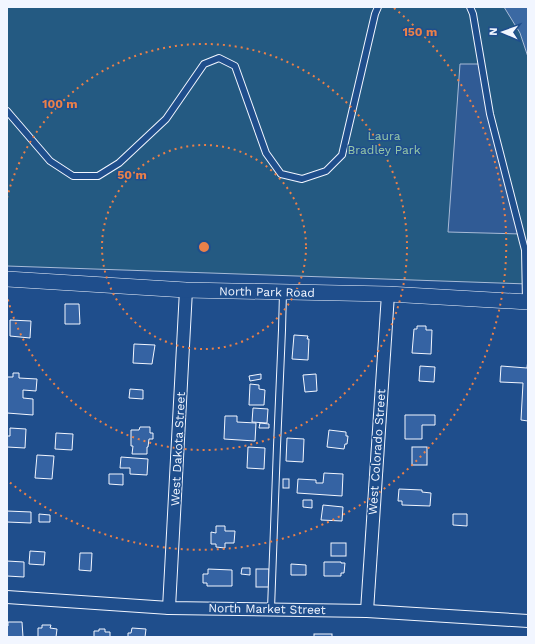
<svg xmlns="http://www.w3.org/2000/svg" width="535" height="644" font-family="'Work Sans',sans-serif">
	<rect width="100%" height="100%" fill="#1f4e8c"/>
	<polygon fill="#245a82" stroke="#a8bbd7" points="7,7 528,7 528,284 7,266"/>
	<polygon fill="#305b95" stroke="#a8bbd7" points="460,64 482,64 490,114 521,234 448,232"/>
	<polygon fill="#3b69a3" stroke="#a8bbd7" points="504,7 528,7 528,57 520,33"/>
	<g fill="#3563a3" stroke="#f2f6ff">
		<polygon points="65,304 79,304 80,324 65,324"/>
		<polygon points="10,320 31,321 30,338 10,336"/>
		<polygon points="417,326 426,326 426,330 432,330 431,354 412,353 414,329 417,329"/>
		<polygon points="294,335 308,336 307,339 309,339 308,360 292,359"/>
		<polygon points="134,344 155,345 152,364 133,363"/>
		<polygon points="528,359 528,421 521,420 523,383 500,382 501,366 527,368"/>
		<polygon points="420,366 435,367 434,382 419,381"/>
		<polygon points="13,373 19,373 19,378 37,379 36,391 23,390 23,398 33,399 33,415 7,413 7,377 13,377"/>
		<polygon points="261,374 261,379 250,381 249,376"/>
		<polygon points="316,374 317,391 305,392 303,375"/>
		<polygon points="250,384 259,385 259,389 265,390 264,405 249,405"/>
		<polygon points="130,389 143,390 143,399 129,398"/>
		<polygon points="253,408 268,409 267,423 252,422"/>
		<polygon points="405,415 435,415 435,425 422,425 422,439 405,439"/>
		<polygon points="225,416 237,416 237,422 256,423 255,441 224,439"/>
		<polygon points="260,423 269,424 269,428 259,428"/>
		<polygon points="140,427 150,427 150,433 153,433 153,439 149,439 148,447 147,447 147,454 132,454 133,446 131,446 131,430 139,430"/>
		<polygon points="10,428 26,429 25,448 7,447 7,436 10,436"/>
		<polygon points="329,430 346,432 346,436 348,436 347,444 345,444 344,449 327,447"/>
		<polygon points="56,433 73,434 72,450 55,449"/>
		<polygon points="287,438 304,439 303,462 286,461"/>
		<polygon points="248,447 265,448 264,469 247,468"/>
		<rect x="412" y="447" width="15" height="18"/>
		<polygon points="37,455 54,456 52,479 35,478"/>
		<polygon points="121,457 148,459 147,475 130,474 130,468 120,468"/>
		<polygon points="324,473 343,474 342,496 297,493 298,479 316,480 316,483 323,483"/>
		<polygon points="109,474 123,474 123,485 109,484"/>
		<rect x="283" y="479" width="6" height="9"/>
		<polygon points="399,489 422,490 422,492 431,493 430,506 402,505 402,501 398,501"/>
		<polygon points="303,500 312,500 312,508 303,507"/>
		<polygon points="323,505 343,507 342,521 321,520"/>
		<polygon points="7,511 31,512 31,523 7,522"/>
		<polygon points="39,514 50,515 50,522 39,522"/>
		<polygon points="453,514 467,514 467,526 453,525"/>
		<polygon points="216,526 225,526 225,531 235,531 234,543 225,543 225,548 216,547 216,544 211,544 211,532 216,533"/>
		<rect x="331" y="543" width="15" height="13"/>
		<polygon points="30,551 45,552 44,565 29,564"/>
		<polygon points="80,553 92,553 91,571 79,570"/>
		<polygon points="7,561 24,562 24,577 7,576"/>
		<polygon points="324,562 341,562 341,563 345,563 344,573 341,573 341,576 324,576"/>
		<polygon points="291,564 306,565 306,575 291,575"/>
		<polygon points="242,568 250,568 250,575 241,574"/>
		<polygon points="208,569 232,570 232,586 207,586 207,583 203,583 203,574 208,574"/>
		<rect x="256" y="569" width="13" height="18"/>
		<polygon points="8,622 22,622 23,637 7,637 7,626 8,626"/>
		<polygon points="42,625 51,625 50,628 57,629 56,637 38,637 38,628 42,628"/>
		<polygon points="132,628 146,629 145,637 128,637 128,633 131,633"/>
		<polygon points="99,629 105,629 105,632 110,632 110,637 94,637 94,631 99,631"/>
		<rect x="314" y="634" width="18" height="3"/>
	</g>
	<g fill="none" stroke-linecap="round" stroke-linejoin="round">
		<defs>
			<g id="service">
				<polyline points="470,7 473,14 490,114 525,250 526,301"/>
				<polyline points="7,111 50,161 73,176 98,176 119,163 166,119 204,64 219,58 235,66 266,153 281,174 302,179 326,171 342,155 375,14 378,7"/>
				<polyline points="271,609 277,446 282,330 283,292"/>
			</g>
			<g id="minor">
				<polyline points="7,597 169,608 367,611 528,621"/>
				<polyline points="169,608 186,290"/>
				<polyline points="367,611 388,294"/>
			</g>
			<polyline id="tertiary" points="7,279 186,290 388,294 528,302"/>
		</defs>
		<use href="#service" stroke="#f2f6ff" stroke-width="8"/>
		<use href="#minor" stroke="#f2f6ff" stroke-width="14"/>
		<use href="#tertiary" stroke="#f2f6ff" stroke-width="16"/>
		<use href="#service" stroke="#1f4e8c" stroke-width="6"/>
		<use href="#minor" stroke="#1f4e8c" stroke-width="12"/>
		<use href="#tertiary" stroke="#1f4e8c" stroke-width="15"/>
	</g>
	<g fill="none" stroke="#ea8049" stroke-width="2" stroke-dasharray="2 4">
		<circle cx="204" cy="247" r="102"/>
		<path d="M7 198A203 203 0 1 1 7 296"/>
		<path d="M394 8A305 305 0 1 1 8 481"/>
	</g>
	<g text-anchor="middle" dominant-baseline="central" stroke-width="3" stroke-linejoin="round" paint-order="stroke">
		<g font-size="12" fill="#97c8a6" stroke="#1f4e8c">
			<text x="384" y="136">Laura<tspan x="384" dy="14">Bradley Park</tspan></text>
		</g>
		<g font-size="12" fill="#f2f6ff" stroke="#1f4e8c">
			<text transform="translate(267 292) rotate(1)">North Park Road</text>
			<text transform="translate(178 449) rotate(-87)">West Dakota Street</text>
			<text transform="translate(377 452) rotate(-86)">West Colorado Street</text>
			<text transform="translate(267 609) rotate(1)">North Market Street</text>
		</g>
	</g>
	<circle cx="204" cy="247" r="6" fill="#ea8049" stroke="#1f4e8c" stroke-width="2"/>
	<g font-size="12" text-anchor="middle" font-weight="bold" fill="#ea8049" stroke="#1f4e8c" stroke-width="3" stroke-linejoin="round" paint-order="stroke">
		<text x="420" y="36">150 m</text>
		<text x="60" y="108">100 m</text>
		<text x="132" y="179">50 m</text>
	</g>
	<rect width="535" height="644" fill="none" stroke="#f2f6ff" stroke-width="16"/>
	<g transform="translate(503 32) rotate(272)" stroke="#1f4e8c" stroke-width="3" paint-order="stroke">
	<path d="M0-3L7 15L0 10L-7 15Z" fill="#f2f6ff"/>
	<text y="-6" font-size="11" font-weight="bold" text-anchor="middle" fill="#f2f6ff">N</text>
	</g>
</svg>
